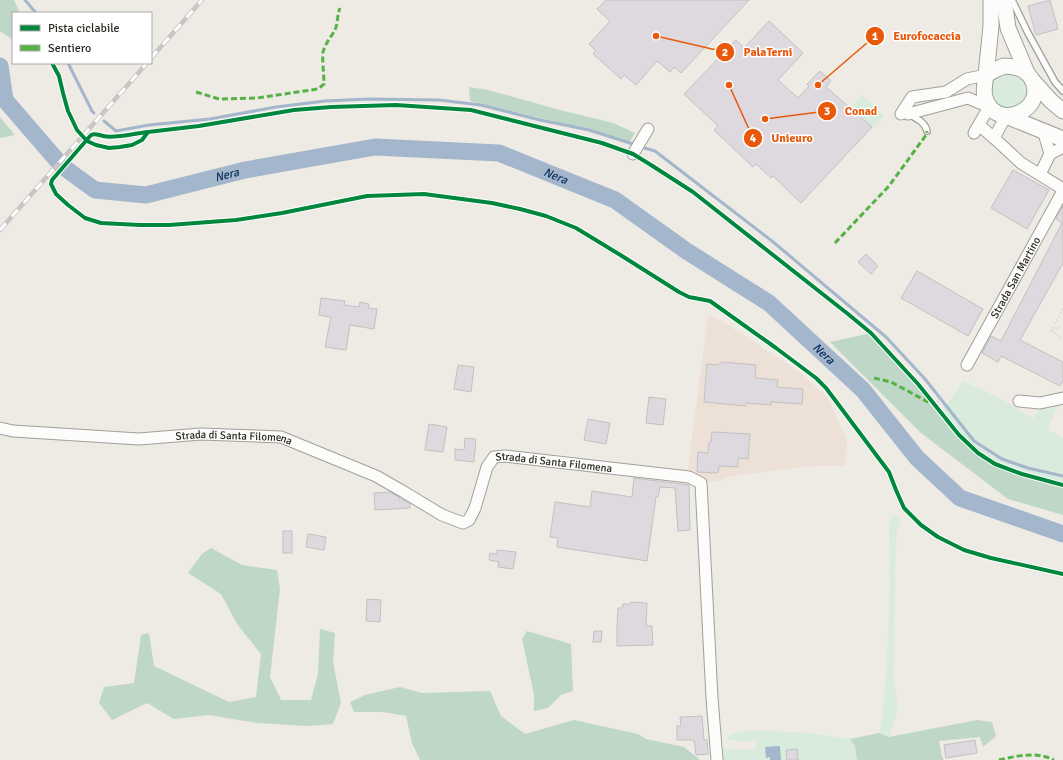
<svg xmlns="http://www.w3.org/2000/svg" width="1063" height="760" font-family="Signika,sans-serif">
	<rect width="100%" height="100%" fill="#edebe4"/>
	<polygon fill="#ede0d6" points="708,315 722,321 802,374 828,398 847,440 845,466 811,466 731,476 720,481 710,482 688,469"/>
	<g fill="#d8ebdd">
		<polygon points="1009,68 1031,84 1026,104 1006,111 994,104 989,84 992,78"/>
		<polygon points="862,95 884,116 873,128 851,108"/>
		<polygon points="963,381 1003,400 1033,419 1041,407 1049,409 1054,395 1063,393 1047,430 1063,437 1063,482 995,464 946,419 944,408"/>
		<polygon points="894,514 899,519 901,526 897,529 895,565 894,681 898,710 889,737 879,733 881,725 886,676 890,593 889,524"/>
		<polygon points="753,730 809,733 850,739 855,746 857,760 722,760 721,749 756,750 756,741 740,741 726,740 731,734"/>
	</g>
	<g fill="#bed7c6">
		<polygon points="0,0 14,0 20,13 13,13 13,40 0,31"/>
		<polygon points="469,87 488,90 564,111 613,123 635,133 629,143 569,125 470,101"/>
		<polygon points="0,117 15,135 0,138"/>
		<polygon points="871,333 946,419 995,464 1063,482 1063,515 1008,499 921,433 830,342"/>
		<polygon points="211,548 242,565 277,570 280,589 270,677 281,700 311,700 318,674 320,629 335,633 333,662 341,703 333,724 307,726 258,723 208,715 174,719 147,703 112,720 99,703 104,687 134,683 141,635 149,633 154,666 229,702 256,697 261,654 237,624 221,594 188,573 202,554"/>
		<polygon points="527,631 571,644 573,691 561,695 548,708 534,711 534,695 522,639"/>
		<polygon points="400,687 422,693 490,691 501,716 525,734 574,720 638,734 646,739 684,747 700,760 420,760 412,743 406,716 383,712 354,712 350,702 365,695"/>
		<polygon points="977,720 992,722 996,736 983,747 980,737 959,739 939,741 942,757 944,760 857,760 855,746 850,739 879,733 889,737"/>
	</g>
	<polygon fill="#a4b6cc" points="780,746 781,760 770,760 770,757 766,758 765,747"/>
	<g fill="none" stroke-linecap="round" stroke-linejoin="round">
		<g stroke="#a4b6cc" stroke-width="3">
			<polyline points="25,0 36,13"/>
			<polyline points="68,63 92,111 94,113"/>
			<polyline points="104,121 116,131 149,125 210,119 276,107 325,101 369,99 439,100 481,105 540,120 589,130 636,145"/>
			<polyline points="641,147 655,151 772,241 886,337 925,379 974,441 1002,459 1028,468 1063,476"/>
		</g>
		<path stroke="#a4b6cc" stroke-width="17" id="s1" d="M0,66L5,100L62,166L95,190L146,195L245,170L375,147L499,153L615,200L685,250L769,303L863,390L917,458L960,498L1063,534"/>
	</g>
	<g fill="#ded9de" stroke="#c3c1c0">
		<polygon points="606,0 749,0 681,73 674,67 670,72 657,61 636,85 624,75 621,79 593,54 596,51 589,44 610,21 597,9"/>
		<polygon points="1050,0 1058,29 1036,35 1028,6"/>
		<polygon points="769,21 803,53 778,80 798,98 809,86 807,84 820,71 831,81 826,87 872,127 801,203 773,176 771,178 756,164 753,167 714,130 718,126 684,94 736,40 744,48"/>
		<polygon points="1013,170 1049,190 1027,229 991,208"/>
		<polygon points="1063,205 1063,263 1020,340 1063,362 1063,381 1060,386 1001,356 998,362 982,353 991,336 1001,341 1062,223 1056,219"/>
		<polygon points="866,254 878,266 871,274 858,262"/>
		<polygon points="917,271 983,309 968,336 901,298"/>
		<polygon points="321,298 345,301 344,305 359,307 360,302 369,304 368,308 377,309 374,329 350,325 346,350 325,347 331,317 319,315"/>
		<polygon points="723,362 756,365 755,378 778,380 777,387 803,389 802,404 771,402 771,405 746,403 746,406 704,402 707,364 717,365"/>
		<polygon points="458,365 474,367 471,392 454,389"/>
		<polygon points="649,397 666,399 663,425 646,423"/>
		<polygon points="588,419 610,423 606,444 584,440"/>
		<polygon points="429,424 447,427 443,452 425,450"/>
		<polygon points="712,432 750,434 748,459 738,458 738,467 719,466 718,473 697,472 698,452 708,453 709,442 711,442"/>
		<polygon points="465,438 476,439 474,462 455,460 455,449 464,450"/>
		<polygon points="634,478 689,485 690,530 678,531 675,488 660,487 658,497 656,497 647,561 557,547 558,538 550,537 555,502 590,507 592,491 632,497"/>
		<polygon points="390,492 399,497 399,499 402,499 410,504 410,508 375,510 374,493"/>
		<rect x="283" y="531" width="9" height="22"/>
		<polygon points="308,534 326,537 324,550 306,547"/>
		<polygon points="497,550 516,552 513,569 498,567 499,562 489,560 490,553 497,554"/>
		<polygon points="367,599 381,600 380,622 366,621"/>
		<polygon points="631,602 647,603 646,626 652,626 653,645 617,646 617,628 618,608 622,608 623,604 631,604"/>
		<polygon points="594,631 602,631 601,642 593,642"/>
		<polygon points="702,716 704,740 707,740 708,754 696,755 694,740 677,740 677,726 681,726 680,717"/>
		<polygon points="975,740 977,753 946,758 944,745"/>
		<polygon points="797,749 798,760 787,760 786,750"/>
	</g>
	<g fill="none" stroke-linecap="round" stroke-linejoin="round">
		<defs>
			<g id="lane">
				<polyline points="1012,0 1028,33 1055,82 1063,91"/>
				<path d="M909,114C917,119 925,122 927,131"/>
			</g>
			<g id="street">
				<polyline points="901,114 912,97 946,92 967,79 986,75"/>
				<polyline points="908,114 968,98 989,107 974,133"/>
				<polyline points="1006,116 994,138 1021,163 1063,189"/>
				<polyline points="979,125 994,138"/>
				<polyline points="1043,130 1050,154"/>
				<polyline points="633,154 648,129"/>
				<polyline points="1040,174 1050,154 1063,147"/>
				<path id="s2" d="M967,365L1063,191"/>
				<polyline points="1019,401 1040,403 1063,398"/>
				<path id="s3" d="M0,428L13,431L139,439L201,434L281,437L376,476L404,492L442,515L463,523L469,520L475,508L487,467L494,457L505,456L689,477L701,483L712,698L717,760"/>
			</g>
			<g id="secondary">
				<polyline points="1004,0 1008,28 1027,73"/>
				<path d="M1004,66C1015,66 1025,68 1031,78C1050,109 995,134 985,97C983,90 985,82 986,75L997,69Z"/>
				<polyline points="986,75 991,26 991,0"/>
				<polyline points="1033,81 1051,101 1063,111"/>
				<polyline points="1006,116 1063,139"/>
			</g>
		</defs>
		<use href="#lane" stroke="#a09f99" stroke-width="8"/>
		<use href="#street" stroke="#a09f99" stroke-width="13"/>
		<use href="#secondary" stroke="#a09f99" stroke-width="17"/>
		<g stroke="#cacac8" stroke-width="1.5" stroke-dasharray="1 3" stroke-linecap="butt">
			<polyline points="1063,309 1051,331 1063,338"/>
			<polyline points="1052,330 1063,325"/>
			<polyline points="935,405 943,395"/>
		</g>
		<use href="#lane" stroke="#fcfcfb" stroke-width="5.5"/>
		<use href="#street" stroke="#fcfcfb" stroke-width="11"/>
		<use href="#secondary" stroke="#fcfcfb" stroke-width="15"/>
		<defs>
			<g id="rail">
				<polyline points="151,58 202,0"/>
				<polyline points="0,230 147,63"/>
			</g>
		</defs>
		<use href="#rail" stroke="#c8c6c5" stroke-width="4.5"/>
		<use href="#rail" stroke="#fff" stroke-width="3" stroke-dasharray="9" stroke-linecap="butt"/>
		<g stroke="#56b245" stroke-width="3" stroke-dasharray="6 3" stroke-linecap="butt">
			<path d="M196,92L219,99L257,98L318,89L324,84C324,74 322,62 323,52C325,44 331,37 335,30C338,23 337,15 340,8"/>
			<polyline points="835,243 889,186 926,135 927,131"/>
			<polyline points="874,378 891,382 930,403"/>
			<path d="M999,760C1017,756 1036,751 1054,760"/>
		</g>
		<defs>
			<g id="cycleway">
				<polyline points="52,63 59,76 63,93 68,111 77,130 87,141 96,145 109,148 120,147 132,145 142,140 148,132 199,126 294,110 331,107 396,105 471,110 602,143 633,154 651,165 693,192 848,314 871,333 918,384 959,435 978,453 995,464 1022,474 1063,485"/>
				<path d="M148,132C136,133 114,139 103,136C98,135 96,133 91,135L52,180L51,184L56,194L68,205L85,218L101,223L140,225H169L236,220L282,213L367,196L424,194L492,203L520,209L546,216L576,228L622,256L679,292L689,297L710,301L776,348L816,378L826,388L889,472L896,490L904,508L921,525L938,537L964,550L991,558L1063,574"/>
			</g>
		</defs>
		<use href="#cycleway" stroke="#fff" stroke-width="6"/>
		<use href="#cycleway" stroke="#00873e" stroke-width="4"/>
	</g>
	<g text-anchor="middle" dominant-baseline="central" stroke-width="3" stroke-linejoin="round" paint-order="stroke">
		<g font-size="11" fill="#2a2923" stroke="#fff">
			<text stroke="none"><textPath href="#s2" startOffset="100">Strada San Martino</textPath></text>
			<text stroke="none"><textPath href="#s3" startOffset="235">Strada di Santa Filomena</textPath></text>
			<text stroke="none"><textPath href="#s3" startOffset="619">Strada di Santa Filomena</textPath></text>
		</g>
		<g font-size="12" font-style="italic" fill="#072c58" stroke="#fff">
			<text stroke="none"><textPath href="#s1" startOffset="297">Nera</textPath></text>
			<text stroke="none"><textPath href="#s1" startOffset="633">Nera</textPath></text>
			<text stroke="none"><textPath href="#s1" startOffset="957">Nera</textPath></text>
		</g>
	</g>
	<path fill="none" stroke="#e8590c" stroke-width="1.5" d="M818 85L875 36M656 36L725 52M765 119L827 111M729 85L753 138"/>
	<g fill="#e8590c" stroke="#fff" stroke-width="1.5">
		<circle cx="818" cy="85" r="4"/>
		<circle cx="656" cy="36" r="4"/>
		<circle cx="765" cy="119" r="4"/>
		<circle cx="729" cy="85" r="4"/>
		<circle cx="875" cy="36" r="10"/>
		<circle cx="725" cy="52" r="10"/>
		<circle cx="827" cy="111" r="10"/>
		<circle cx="753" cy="138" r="10"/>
	</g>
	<g font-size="12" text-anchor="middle" font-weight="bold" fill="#fff">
		<text x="875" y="40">1</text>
		<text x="725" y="56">2</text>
		<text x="827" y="115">3</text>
		<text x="753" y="142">4</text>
	</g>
	<g font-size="12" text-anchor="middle" font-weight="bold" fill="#e8590c" stroke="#fff" stroke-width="3" stroke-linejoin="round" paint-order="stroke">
		<text x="927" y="40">Eurofocaccia</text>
		<text x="768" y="56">PalaTerni</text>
		<text x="861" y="115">Conad</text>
		<text x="792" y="142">Unieuro</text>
	</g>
	<rect x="12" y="12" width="140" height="52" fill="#ffffff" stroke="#aaa9a7"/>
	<rect x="20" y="25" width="20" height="6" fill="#00873e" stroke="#aaa9a7"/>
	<text x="48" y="32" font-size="12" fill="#2a2923">Pista ciclabile</text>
	<rect x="20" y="45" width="20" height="6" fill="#56b245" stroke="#aaa9a7"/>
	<text x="48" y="52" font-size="12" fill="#2a2923">Sentiero</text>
</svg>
